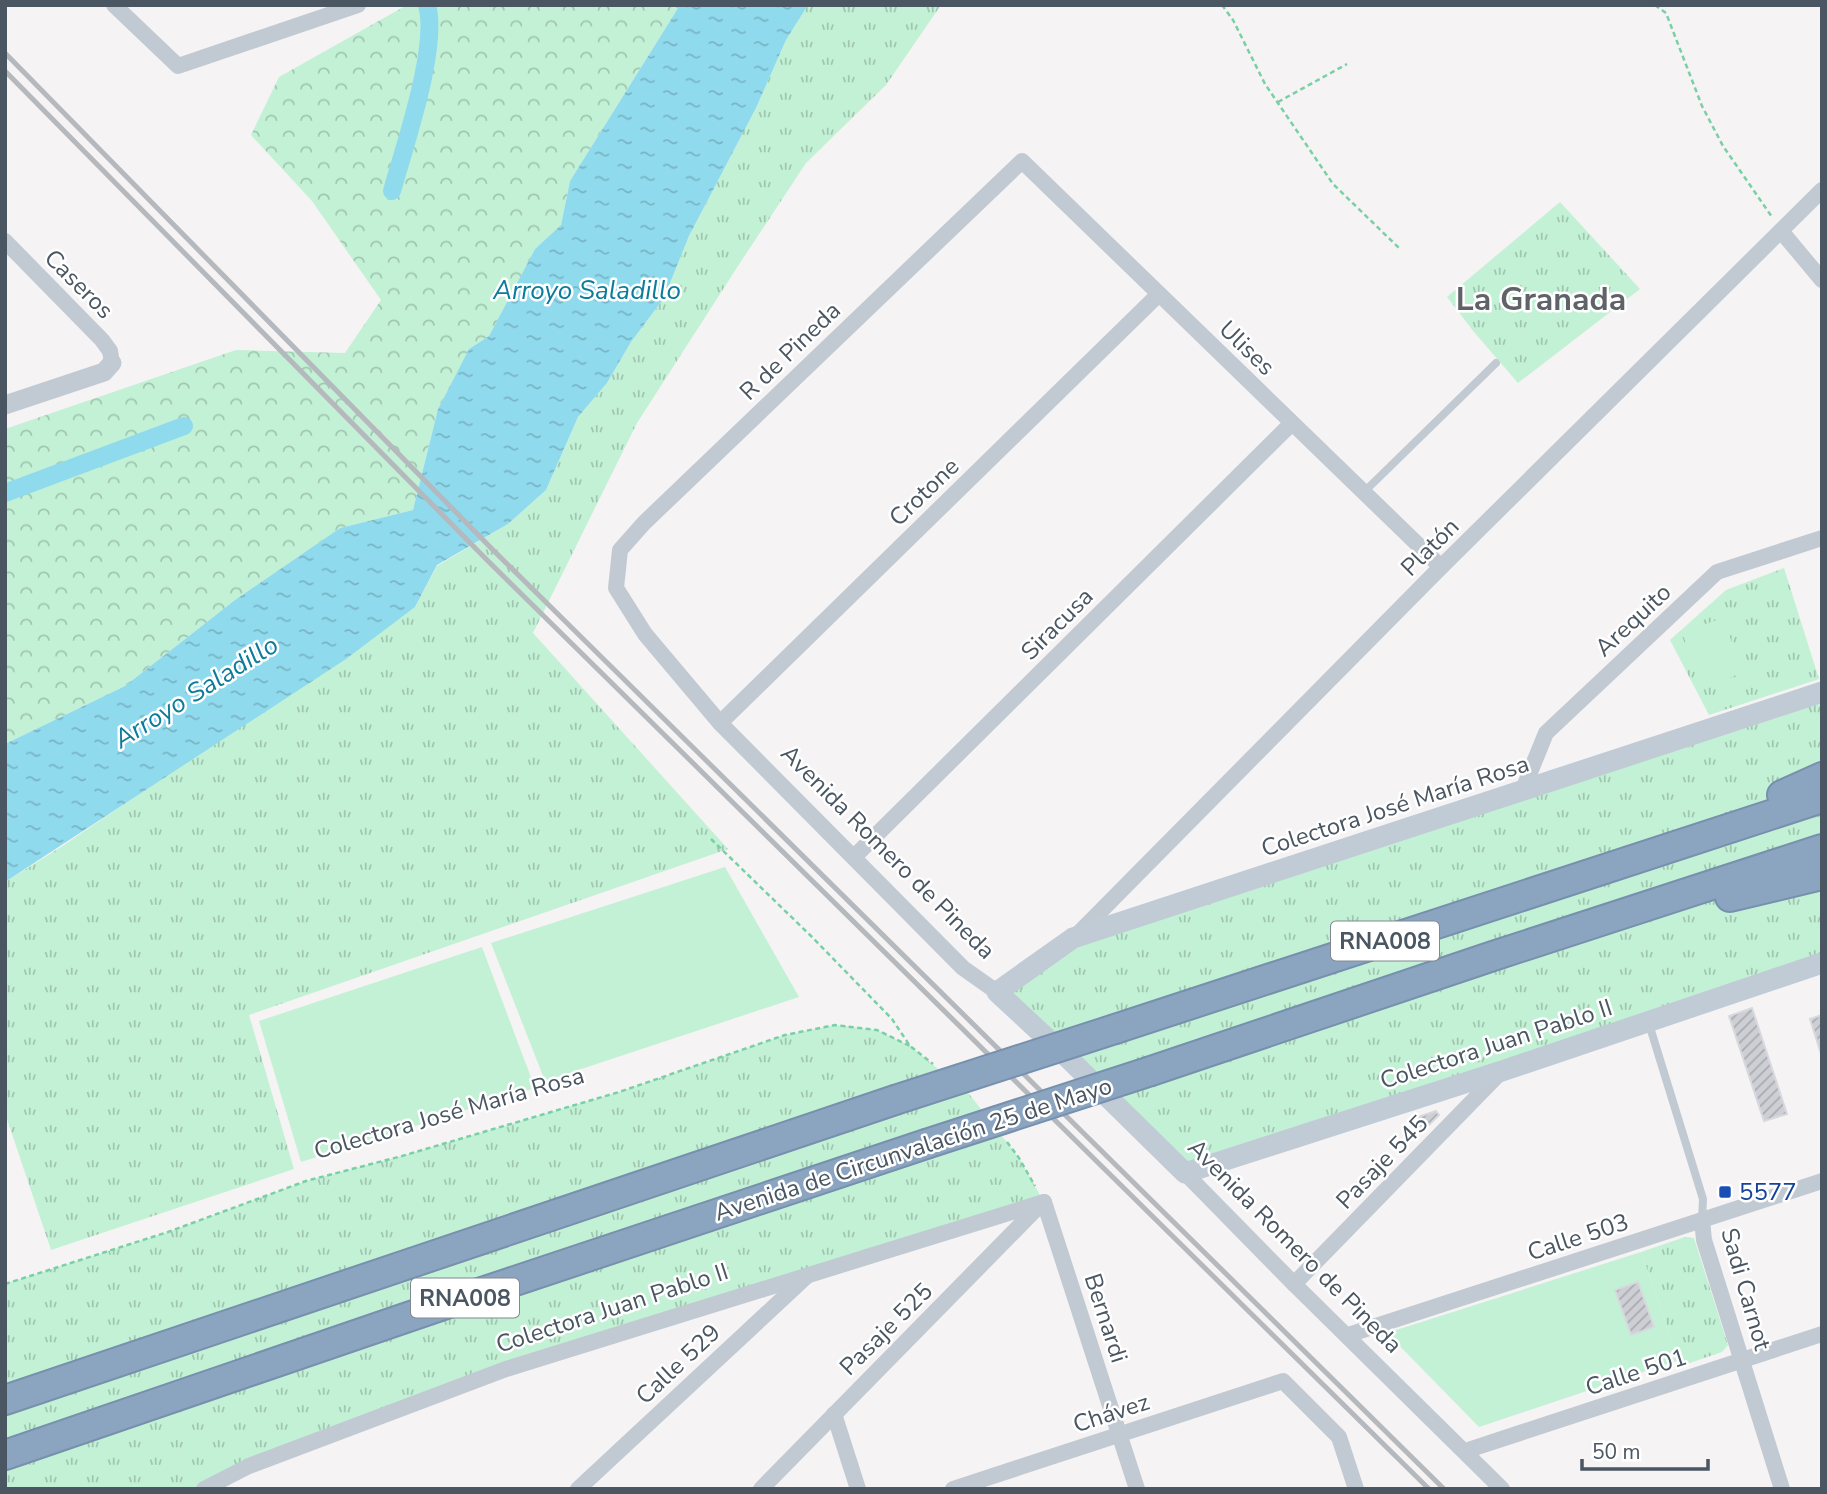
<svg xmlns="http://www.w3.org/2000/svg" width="1827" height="1494" font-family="'Nunito Sans',sans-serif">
	<defs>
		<pattern id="grass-tufts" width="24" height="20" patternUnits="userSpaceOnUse" patternTransform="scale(1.75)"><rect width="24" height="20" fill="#c3f1d5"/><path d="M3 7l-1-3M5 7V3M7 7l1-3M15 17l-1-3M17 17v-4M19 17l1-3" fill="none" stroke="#a0c6b0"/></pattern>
		<pattern id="forest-crowns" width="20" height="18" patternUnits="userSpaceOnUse" patternTransform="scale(1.75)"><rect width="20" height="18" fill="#c3f1d5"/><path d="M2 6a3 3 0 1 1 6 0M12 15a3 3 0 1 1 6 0" fill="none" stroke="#a0c6b0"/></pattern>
		<pattern id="water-ripples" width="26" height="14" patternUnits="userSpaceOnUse" patternTransform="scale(1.75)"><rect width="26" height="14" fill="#90daee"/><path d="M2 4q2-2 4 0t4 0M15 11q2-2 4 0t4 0" fill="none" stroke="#78b4c4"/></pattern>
		<pattern id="building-hatch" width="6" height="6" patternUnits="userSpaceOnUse" patternTransform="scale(1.75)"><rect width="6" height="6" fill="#cdcfd5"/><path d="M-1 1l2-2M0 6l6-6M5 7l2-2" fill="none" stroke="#a8abb0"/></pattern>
	</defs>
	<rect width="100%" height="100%" fill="#f5f3f3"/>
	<g fill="url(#grass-tufts)">
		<polygon points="808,5 941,5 886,85 806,163 738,266 637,423 533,633 728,849 249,1015 294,1169 51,1250 5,1113 5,882 61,847 415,607 437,566 508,524 546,490 578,417 607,383 631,342 664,298 689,236 756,108 786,40"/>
		<polygon points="1560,202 1640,289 1518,383 1474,332 1447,297"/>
		<polygon points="1784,568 1819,679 1709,715 1670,640 1726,590"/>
		<polygon points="1822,692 1822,963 1185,1173 997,992 1073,938"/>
		<polygon points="835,1025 877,1030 910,1046 970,1095 1019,1158 1044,1202 507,1369 204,1489 5,1489 5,1284 168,1232 306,1181 402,1156 619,1092 785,1035"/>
		<polygon points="1685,1237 1694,1238 1728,1345 1722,1352 1681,1366 1641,1252"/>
	</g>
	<polygon fill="url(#forest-crowns)" points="407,5 680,5 570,181 561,225 535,249 489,336 469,349 438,409 413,510 340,528 235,600 125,686 5,744 5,429 236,350 345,353 381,300 312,201 251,135 279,77"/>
	<g fill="#c3f1d5">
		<polygon points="1723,618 1743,673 1701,687 1682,632"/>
		<polygon points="725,867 799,997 545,1081 491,943"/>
		<polygon points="482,947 535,1088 301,1162 259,1021"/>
		<polygon points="1641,1252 1679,1360 1479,1427 1387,1333"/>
	</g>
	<polygon fill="url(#water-ripples)" points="680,5 808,5 786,40 756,108 689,236 664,298 631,342 607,383 578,417 546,490 508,524 437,565 415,607 346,659 5,882 5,744 125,686 235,600 340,528 413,510 438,409 469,349 489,336 535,249 561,225 570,181"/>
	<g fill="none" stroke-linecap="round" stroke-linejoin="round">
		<g stroke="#90daee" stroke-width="18">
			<path d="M392,191C404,147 439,47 427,5"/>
			<polyline points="5,493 184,426"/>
		</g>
	</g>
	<g fill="url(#building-hatch)" stroke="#d7d9de" stroke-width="2">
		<polygon points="1752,1008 1787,1114 1764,1121 1729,1016"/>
		<polygon points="1822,1015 1822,1057 1810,1019"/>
		<polygon points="1436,1111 1439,1115 1423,1131 1415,1118"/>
		<polygon points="1638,1282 1654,1327 1631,1335 1615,1290"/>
	</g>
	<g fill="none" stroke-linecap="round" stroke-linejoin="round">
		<defs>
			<g id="motorway">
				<polyline points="1782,795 1822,777"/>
				<polyline points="1730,897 1822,875"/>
				<polyline points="1115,1029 1822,798"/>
				<polyline points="1151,1071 1493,956 1822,849"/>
				<polyline points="5,1400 895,1100"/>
				<polyline points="5,1455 449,1303 926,1144"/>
			</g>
		</defs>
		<use href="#motorway" stroke="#7690ad" stroke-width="32"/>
		<g stroke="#7ad0a6" stroke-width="2.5" stroke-dasharray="5 3.5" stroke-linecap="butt">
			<polyline points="1222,5 1233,20 1265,84 1333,184 1399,248"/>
			<polyline points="1655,5 1666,13 1702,106 1723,146 1772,217"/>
			<polyline points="1278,102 1347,64"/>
			<polyline points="711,839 812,937 892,1019 910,1046 933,1064"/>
			<polyline points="1007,1142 1019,1158 1035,1186"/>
			<polyline points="5,1284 168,1232 306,1181 402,1156 619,1092 785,1035 835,1025 877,1030 910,1046"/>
		</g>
		<g stroke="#c1cad2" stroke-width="8">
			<polyline points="1364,492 1496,363"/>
			<polyline points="1649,1024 1703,1199 1702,1220"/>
		</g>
		<g stroke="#c1cad2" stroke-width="16">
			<polyline points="114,5 178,66 358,5"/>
			<polyline points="1781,231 1822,280"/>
			<polyline points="5,241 102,340 110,351 112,363"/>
			<polyline points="720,723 1159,294"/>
			<polyline points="1522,792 1546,733 1717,572 1822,538"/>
			<polyline points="854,857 1292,423"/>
			<polyline points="1076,936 1441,567 1822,190"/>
			<polyline points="997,992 963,968 720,723 645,634 616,588 620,550 644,523 1022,161 1441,567"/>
			<polyline points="1185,1173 1294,1284 1502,1489"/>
			<polyline points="1044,1202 1137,1489"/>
			<polyline points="1702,1220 1704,1240 1782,1489"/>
			<polyline points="1294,1284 1500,1073"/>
			<polyline points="1348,1335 1822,1181"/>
			<polyline points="834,1414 858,1489"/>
			<polyline points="1465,1451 1822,1334"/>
			<polyline points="204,1489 249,1466 506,1369 1044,1202"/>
			<polyline points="578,1489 807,1276"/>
			<polyline points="761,1489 1042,1203"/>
			<polyline points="953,1489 1283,1381 1339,1437 1356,1489"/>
		</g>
		<polyline stroke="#c1cad2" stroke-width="19" points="5,405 104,372 112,363"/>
		<polyline stroke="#c1cbd6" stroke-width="21" points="1822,692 1073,938 997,992 1068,1058 1185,1173 1502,1071 1822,963"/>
		<use href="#motorway" stroke="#8ba5c1" stroke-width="28"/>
		<g stroke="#b5b8bd" stroke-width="5">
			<polyline points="5,53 495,552 1444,1489"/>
			<polyline points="5,71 487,560 1429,1489"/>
		</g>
		<defs>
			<g id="motorway-bridge">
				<polyline points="895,1100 1115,1029"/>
				<polyline points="926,1144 1151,1071"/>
			</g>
		</defs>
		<use href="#motorway-bridge" stroke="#7690ad" stroke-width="32" stroke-linecap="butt"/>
		<use href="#motorway-bridge" stroke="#8ba5c1" stroke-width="28"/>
	</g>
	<rect fill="#1a4fb4" stroke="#fff" stroke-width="2.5" x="1718" y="1185" width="14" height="14" rx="3.5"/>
	<g text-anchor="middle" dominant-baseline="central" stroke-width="5" stroke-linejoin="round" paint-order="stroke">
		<g fill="#fff" stroke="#808990" stroke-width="2">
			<rect x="1331" y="921.5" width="108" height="39" rx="5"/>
			<rect x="411" y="1278.5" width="108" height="39" rx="5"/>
		</g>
		<g font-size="23" font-weight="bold" fill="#4a5661">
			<text x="1385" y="941">RNA008</text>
			<text x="465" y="1298">RNA008</text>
		</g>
		<g font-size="24" fill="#4a5661" stroke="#fff">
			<text transform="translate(79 284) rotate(45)">Caseros</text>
			<text transform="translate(1247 348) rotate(44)">Ulises</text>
			<text transform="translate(790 351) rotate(-44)">R de Pineda</text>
			<text transform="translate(924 492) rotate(-44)">Crotone</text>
			<text transform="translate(1430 547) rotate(-45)">Platón</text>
			<text transform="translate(1633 620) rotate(-43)">Arequito</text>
			<text transform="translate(1057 624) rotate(-45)">Siracusa</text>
			<text transform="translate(1395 806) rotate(-18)">Colectora José María Rosa</text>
			<text transform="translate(888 852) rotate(45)">Avenida Romero de Pineda</text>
			<text transform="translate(1496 1044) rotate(-18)">Colectora Juan Pablo II</text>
			<text transform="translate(449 1113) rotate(-16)">Colectora José María Rosa</text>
			<text transform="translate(913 1149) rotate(-18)">Avenida de Circunvalación 25 de Mayo</text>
			<text transform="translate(1382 1162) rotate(-46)">Pasaje 545</text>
			<text transform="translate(1578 1237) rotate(-18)">Calle 503</text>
			<text transform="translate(1295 1246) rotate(45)">Avenida Romero de Pineda</text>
			<text transform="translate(1746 1289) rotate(74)">Sadi Carnot</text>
			<text transform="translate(612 1308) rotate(-18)">Colectora Juan Pablo II</text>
			<text transform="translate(1106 1318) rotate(72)">Bernardi</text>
			<text transform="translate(886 1329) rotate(-45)">Pasaje 525</text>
			<text transform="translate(678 1364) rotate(-43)">Calle 529</text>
			<text transform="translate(1636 1372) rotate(-18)">Calle 501</text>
			<text transform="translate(1111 1413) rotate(-18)">Chávez</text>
		</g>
		<g font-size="24" fill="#164399" stroke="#fff" text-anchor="start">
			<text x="1739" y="1192">5577</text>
		</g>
		<g font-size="26" font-style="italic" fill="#0c7c9b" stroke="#fff">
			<text x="587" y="290">Arroyo Saladillo</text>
			<text transform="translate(196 692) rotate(-32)">Arroyo Saladillo</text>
		</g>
		<g font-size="32" font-weight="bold" fill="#5f6368" stroke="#fff">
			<text x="1541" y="299">La Granada</text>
		</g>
	</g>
	<rect width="1827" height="1494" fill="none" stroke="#4a5661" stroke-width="14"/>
	<path d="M1582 1459v10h126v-10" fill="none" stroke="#4a5661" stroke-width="3.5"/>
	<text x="1592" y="1459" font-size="21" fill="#4a5661" stroke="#ffffff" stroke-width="5" paint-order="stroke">50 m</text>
</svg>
